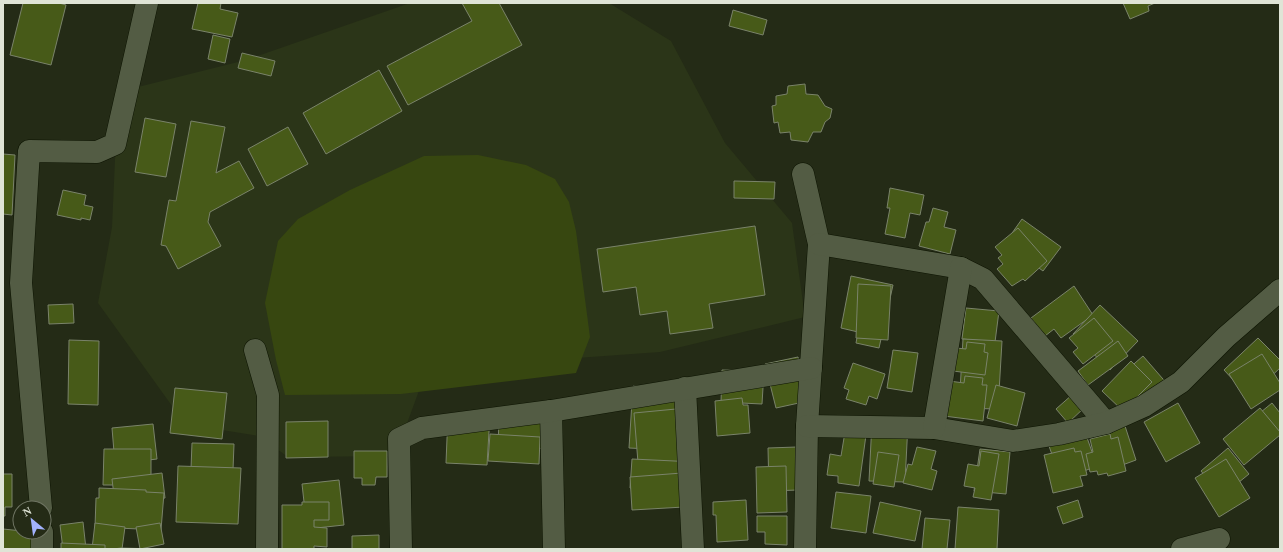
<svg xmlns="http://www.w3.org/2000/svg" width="1283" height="552" font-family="Georgia,serif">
	<rect width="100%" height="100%" fill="#242b16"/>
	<polygon fill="#2b3518" points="410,3 609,3 671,41 725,143 792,223 805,317 660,352 535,361 420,388 395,456 288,457 259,436 185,424 98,303 112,227 118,92 246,60"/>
	<polygon fill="#374710" points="478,155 526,165 555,179 569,202 576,231 590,337 576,373 401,394 285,395 276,360 265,303 278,241 298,219 350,190 424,156"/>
	<g fill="#475a18" stroke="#7a836a">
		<polygon points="23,3 59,3 66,5 51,65 10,55"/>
		<polygon points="198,3 221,3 220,9 238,13 232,37 192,29"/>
		<polygon points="462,3 499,3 522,45 408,105 387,66 472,21"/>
		<polygon points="1123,3 1155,3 1148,6 1149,11 1130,19"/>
		<polygon points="733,10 767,20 763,35 729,26"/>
		<polygon points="213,35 230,39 225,63 208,59"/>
		<polygon points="242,53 275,61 271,76 238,68"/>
		<polygon points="379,70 402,111 326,154 303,113"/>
		<polygon points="805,84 806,94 818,95 825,106 832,109 830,118 825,122 821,132 813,132 808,142 791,140 790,132 780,133 778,122 774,123 772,106 776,105 776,96 787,94 788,86"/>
		<polygon points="145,118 176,124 166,177 135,172"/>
		<polygon points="191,121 225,127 216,173 239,161 254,188 210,212 208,222 221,246 178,269 166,246 161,245 169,200 176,201"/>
		<polygon points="288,127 308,164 267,186 248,149"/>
		<polygon points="3,154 15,155 12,215 3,214"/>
		<polygon points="734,181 775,182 774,199 734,198"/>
		<polygon points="890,188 924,195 920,215 910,213 905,238 885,234 890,208 887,208"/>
		<polygon points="63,190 86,195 84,205 93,207 90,220 81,218 81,220 57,215"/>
		<polygon points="933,208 948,212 944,227 956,230 950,254 919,246 926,222 929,222"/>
		<polygon points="1022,219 1061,247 1043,271 1005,243"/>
		<polygon points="755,226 765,295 709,304 713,328 670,334 667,311 640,315 636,287 603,292 597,249"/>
		<polygon points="1018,228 1047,261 1025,281 1023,279 1012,286 997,269 1003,264 998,258 1002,255 995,247"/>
		<polygon points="851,276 893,285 879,348 856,343 858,332 841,328"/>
		<polygon points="858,284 891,286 888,340 856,338"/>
		<polygon points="1074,286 1093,315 1061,338 1054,329 1045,336 1031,318"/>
		<polygon points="73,304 74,323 49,324 48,305"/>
		<polygon points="1100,305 1138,341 1110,370 1073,334"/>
		<polygon points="966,308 999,311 995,342 962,339"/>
		<polygon points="1094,318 1113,341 1083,364 1073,352 1078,348 1069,338"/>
		<polygon points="1258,338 1280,360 1280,368 1249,397 1224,370"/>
		<polygon points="963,339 1002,341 998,409 959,408"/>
		<polygon points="69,340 99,341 98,405 68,404"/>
		<polygon points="1118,341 1128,356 1088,385 1078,371"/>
		<polygon points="967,342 985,344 984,352 988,353 985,375 953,371 956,348 966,349"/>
		<polygon points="893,350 918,353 912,392 887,388"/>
		<polygon points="1262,354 1280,383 1280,390 1251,409 1229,374"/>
		<polygon points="1143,356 1169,386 1138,413 1111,384"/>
		<polygon points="798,357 808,401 776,408 765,364"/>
		<polygon points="1131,361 1152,382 1123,411 1102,391"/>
		<polygon points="853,363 885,374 877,399 869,396 866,405 846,399 849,390 844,388"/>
		<polygon points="722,370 764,371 762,404 721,402"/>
		<polygon points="965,376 983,378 982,385 987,385 983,421 944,416 949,381 964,383"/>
		<polygon points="996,385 1025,393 1017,426 987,418"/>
		<polygon points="633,386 694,388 691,451 629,448"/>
		<polygon points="175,388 227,393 222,439 170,433"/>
		<polygon points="1073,394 1085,407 1068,423 1056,409"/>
		<polygon points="742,398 743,405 748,405 750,433 717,436 715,401"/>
		<polygon points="1178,403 1200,443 1166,462 1144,422"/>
		<polygon points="1272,403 1280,413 1280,429 1249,455 1233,435"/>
		<polygon points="1260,408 1280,432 1280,435 1244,465 1223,439"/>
		<polygon points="676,409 682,471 639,475 634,413"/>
		<polygon points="448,414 490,415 487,465 446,463"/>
		<polygon points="499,418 554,421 553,449 498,447"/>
		<polygon points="328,421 328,457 286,458 286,422"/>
		<polygon points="872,422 908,423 905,482 869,481"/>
		<polygon points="153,424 157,459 115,464 112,428"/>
		<polygon points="1125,426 1136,460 1106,471 1094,436"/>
		<polygon points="845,432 866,435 859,486 838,483 838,476 827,475 830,454 841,456"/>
		<polygon points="1085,432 1097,466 1061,480 1049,446"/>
		<polygon points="490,434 540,437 539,464 488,461"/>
		<polygon points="1110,434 1111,439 1118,437 1126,471 1108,476 1107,473 1098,475 1097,471 1090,472 1086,454 1093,452 1090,439"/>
		<polygon points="192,443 234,444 232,495 190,494"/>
		<polygon points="797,447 798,490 769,491 768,448"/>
		<polygon points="917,447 936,451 931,469 937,471 932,490 903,483 908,464 912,465"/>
		<polygon points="1074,448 1075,452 1081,451 1087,475 1080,476 1083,486 1053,493 1044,455"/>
		<polygon points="1228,448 1249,474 1222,496 1201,471"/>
		<polygon points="104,449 151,449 151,485 103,485"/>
		<polygon points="980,449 1010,452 1006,494 974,491"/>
		<polygon points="354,451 387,451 387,477 376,477 375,485 362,485 362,478 354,478"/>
		<polygon points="981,451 999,454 991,500 973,497 975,488 964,486 968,464 979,466"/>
		<polygon points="878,452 899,455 894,487 873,484"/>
		<polygon points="632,459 696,462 694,491 630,488"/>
		<polygon points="1226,459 1250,498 1219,517 1195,478"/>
		<polygon points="178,466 241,468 238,524 176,522"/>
		<polygon points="786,466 787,512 757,513 756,467"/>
		<polygon points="162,473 165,498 115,504 112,479"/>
		<polygon points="682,473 684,507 632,510 630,477"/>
		<polygon points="3,474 12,474 12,507 5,507 5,516 3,516"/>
		<polygon points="339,480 344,525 307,529 302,484"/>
		<polygon points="99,488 146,490 146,492 164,493 161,530 95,527 96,498 99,498"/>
		<polygon points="836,492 871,496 866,533 831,528"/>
		<polygon points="746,500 748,540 717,542 716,515 713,515 713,502"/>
		<polygon points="1078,500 1083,517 1063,524 1057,507"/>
		<polygon points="302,502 329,502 329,520 314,520 314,527 327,528 327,547 314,546 314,549 282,549 282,505 302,505"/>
		<polygon points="880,502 921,511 915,541 873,533"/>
		<polygon points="958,507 999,510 997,549 955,549"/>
		<polygon points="757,516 787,516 787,545 765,544 765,532 757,532"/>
		<polygon points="925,518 950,520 947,549 922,549"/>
		<polygon points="83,522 86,549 63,549 60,525"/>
		<polygon points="95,523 125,527 122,549 92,549"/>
		<polygon points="160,523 164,544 140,549 136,527"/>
		<polygon points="3,529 32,532 32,549 3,549"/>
		<polygon points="379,535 379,549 352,549 352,536"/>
		<polygon points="61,543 105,545 105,549 61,549"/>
		<polygon points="121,548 158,549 113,549"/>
	</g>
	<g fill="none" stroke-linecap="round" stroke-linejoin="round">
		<defs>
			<g id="minor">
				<polyline points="803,174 819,244 807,426 805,549"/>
				<polyline points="819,244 961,268 983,279 1106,423"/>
				<polyline points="255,350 268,395 267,549"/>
				<polyline points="685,388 693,549"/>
				<polyline points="551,411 554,549"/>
				<polyline points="807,426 934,428 1013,441 1059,434 1106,423 1144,406 1181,382 1226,337 1280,290"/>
				<polyline points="934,428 961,268"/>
				<polyline points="41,508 21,283 29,151 97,152 115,144 147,3"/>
				<polyline points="42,532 42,549"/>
				<polyline points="401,549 399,439 422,428 551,411 811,368"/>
				<polyline points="1182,549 1219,539"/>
			</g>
		</defs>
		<use href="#minor" stroke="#0d1402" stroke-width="23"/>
		<use href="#minor" stroke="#535c44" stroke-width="22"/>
	</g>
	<rect width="1283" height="552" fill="none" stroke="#dfe4d6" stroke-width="8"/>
	<g transform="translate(32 520) rotate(331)"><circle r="19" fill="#242b16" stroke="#6f7563"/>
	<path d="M0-3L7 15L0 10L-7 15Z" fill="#a2b2fd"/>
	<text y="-6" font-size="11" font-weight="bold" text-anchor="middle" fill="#dfe4d6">N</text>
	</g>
</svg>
